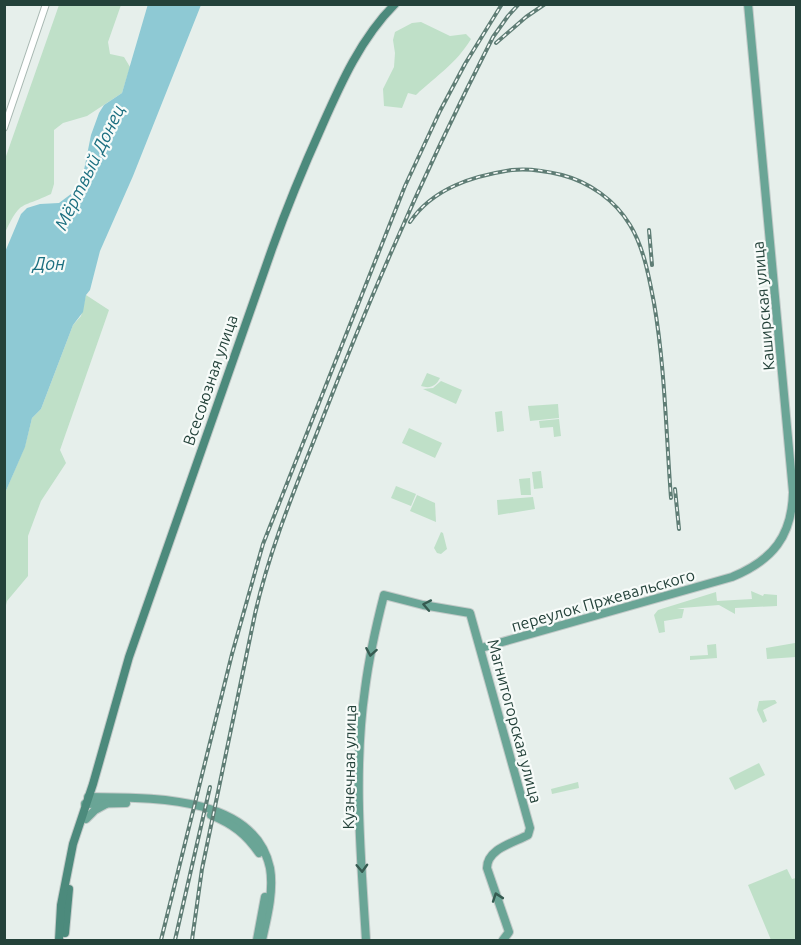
<svg xmlns="http://www.w3.org/2000/svg" width="801" height="945" font-family="Ubuntu,sans-serif">
	<rect width="100%" height="100%" fill="#e6efeb"/>
	<g fill="#bfe0c8">
		<path d="M59,5H121L108,42L110,54L124,57L130,67L122,93L87,116L63,123L54,130V184L51,194C20,209 21,199 5,233V159Z"/>
		<path d="M421,22L450,36L466,34L471,39C455,65 437,75 416,95L408,93L402,108L384,106L383,89L394,67L395,53L393,40L395,32L412,23Z"/>
		<polygon points="86,295 109,310 60,450 66,463 41,501 28,536 28,576 7,601 5,609 5,493 25,446 32,418 41,409 73,325 81,316"/>
		<path d="M427,373L440,378C436,386 430,389 421,386Z"/>
		<polygon points="441,381 462,390 456,404 423,389 433,388"/>
		<polygon points="558,404 559,418 530,421 528,406"/>
		<polygon points="502,411 504,431 497,432 495,412"/>
		<polygon points="559,419 561,436 554,437 553,427 540,428 539,421"/>
		<polygon points="409,428 442,443 435,458 402,443"/>
		<polygon points="541,471 543,488 534,489 532,472"/>
		<polygon points="530,478 531,495 521,495 519,479"/>
		<polygon points="396,486 416,494 411,506 391,498"/>
		<polygon points="417,495 435,503 436,522 410,511"/>
		<polygon points="533,497 535,509 498,515 497,500"/>
		<polygon points="441,532 443,533 447,549 441,554 437,553 434,548"/>
		<polygon points="751,591 763,596 764,594 777,595 777,606 735,608 735,614 719,605 682,608 677,609 684,609 682,618 664,621 665,632 659,633 654,615 658,610 716,592 717,601 752,599"/>
		<polygon points="795,643 796,657 767,659 766,648"/>
		<polygon points="716,644 717,658 690,660 690,656 708,655 707,645"/>
		<polygon points="775,700 777,703 763,710 767,721 763,723 757,710 759,701"/>
		<polygon points="759,763 765,775 735,790 729,778"/>
		<polygon points="578,782 579,788 552,794 551,789"/>
		<polygon points="787,869 792,879 796,878 796,940 771,940 748,885"/>
	</g>
	<polygon fill="#8ec9d4" points="148,4 201,5 133,176 100,251 90,290 86,295 83,312 73,325 41,409 32,418 25,447 5,493 5,252 21,214 27,208 40,204 59,203 75,191 82,180 91,135 99,113 104,105 122,93"/>
	<g fill="none" stroke-linecap="round" stroke-linejoin="round">
		<defs>
			<polyline id="tertiary" points="4,128 46,4"/>
			<g id="primary">
				<path d="M481,648L732,577C773,560 792,536 793,492L748,4"/>
				<path d="M88,797C145,798 254,793 270,868C274,891 267,918 262,940"/>
				<polyline points="85,804 126,803"/>
				<path d="M211,815C233,824 246,834 259,853"/>
				<polyline points="86,819 95,810 106,804"/>
				<polyline points="257,940 265,897"/>
				<path d="M366,940C361,858 353,772 365,689C369,658 376,626 384,595L423,605L470,613L530,828L528,835C513,843 487,849 487,868L509,932L503,940"/>
			</g>
			<g id="trunk">
				<polyline points="65,933 69,889"/>
				<path d="M59,940L61,905L73,844L93,784L129,657L272,249C287,207 304,166 322,126C341,83 361,38 395,4"/>
			</g>
		</defs>
		<use href="#tertiary" stroke="#a8b8b2" stroke-width="8"/>
		<use href="#primary" stroke="#c2cac8" stroke-width="10"/>
		<use href="#trunk" stroke="#c2cac8" stroke-width="10"/>
		<use href="#tertiary" stroke="#fff" stroke-width="6"/>
		<use href="#primary" stroke="#6aa596" stroke-width="8"/>
		<use href="#trunk" stroke="#4c8a7c" stroke-width="8"/>
		<defs>
			<g id="rail">
				<polyline points="496,43 526,17 545,4"/>
				<path d="M410,222C433,188 473,176 512,170C529,168 546,171 562,175C589,182 615,200 630,225C644,248 649,277 654,303C665,367 666,433 671,498"/>
				<polyline points="649,230 652,265"/>
				<polyline points="675,489 679,529"/>
				<polyline points="161,940 232,654 263,544 405,186 440,111 465,64 502,4"/>
				<polyline points="175,940 210,787"/>
				<path d="M192,940L202,869L255,614C270,547 297,484 322,420C373,289 429,162 493,37L508,16L519,4"/>
			</g>
		</defs>
		<use href="#rail" stroke="#5f7d75" stroke-width="4"/>
		<use href="#rail" stroke="#f7fbf9" stroke-width="1.5" stroke-dasharray="4.5" stroke-linecap="butt"/>
	</g>
	<defs><path id="oneway-chevron" d="M-2-3.5L2.5 0L-2 3.5" fill="none" stroke-width="1.6" stroke-linecap="round" stroke-linejoin="round" transform="scale(1.5)"/></defs>
	<g stroke="#365b51">
		<use href="#oneway-chevron" transform="translate(427 605) rotate(-169)"/>
		<use href="#oneway-chevron" transform="translate(371 652) rotate(100)"/>
		<use href="#oneway-chevron" transform="translate(362 868) rotate(88)"/>
		<use href="#oneway-chevron" transform="translate(497 897) rotate(-109)"/>
	</g>
	<g text-anchor="middle" dominant-baseline="central" stroke-width="4.5" stroke-linejoin="round" paint-order="stroke">
		<g font-size="16" fill="#24423a" stroke="#f7fbf9">
			<text transform="translate(763 306) rotate(-95)">Каширская улица</text>
			<text transform="translate(210 380) rotate(-71)">Всесоюзная улица</text>
			<text transform="translate(603 600) rotate(-16)">переулок Пржевальского</text>
			<text transform="translate(515 721) rotate(75)">Магнитогорская улица</text>
			<text transform="translate(349 767) rotate(-89)">Кузнечная улица</text>
		</g>
		<g font-size="18" font-style="italic" fill="#1c6f80" stroke="#f7fbf9">
			<text transform="translate(89 167) rotate(-64)">Мёртвый Донец</text>
			<text x="49" y="263">Дон</text>
		</g>
	</g>
	<rect width="801" height="945" fill="none" stroke="#24423a" stroke-width="12"/>
</svg>
